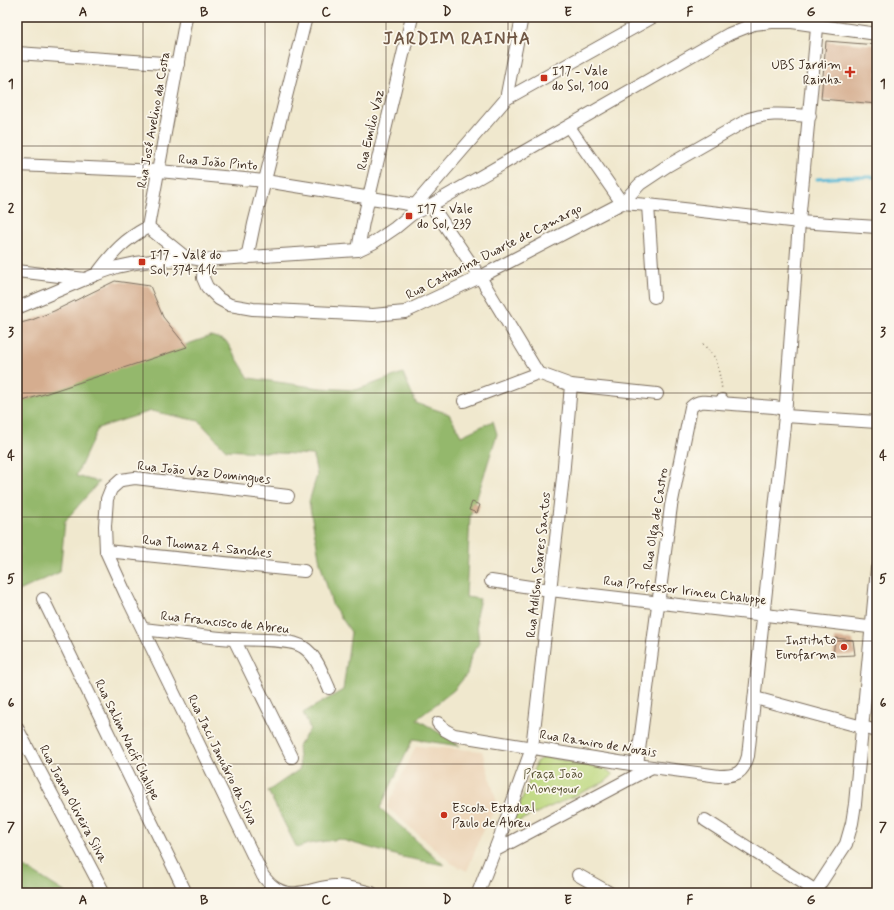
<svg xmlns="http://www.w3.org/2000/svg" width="894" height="910" font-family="Mynerve,sans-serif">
	<rect width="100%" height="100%" fill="#fbf7ec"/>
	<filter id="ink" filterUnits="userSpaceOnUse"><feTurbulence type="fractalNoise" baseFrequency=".025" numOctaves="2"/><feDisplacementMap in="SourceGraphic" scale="8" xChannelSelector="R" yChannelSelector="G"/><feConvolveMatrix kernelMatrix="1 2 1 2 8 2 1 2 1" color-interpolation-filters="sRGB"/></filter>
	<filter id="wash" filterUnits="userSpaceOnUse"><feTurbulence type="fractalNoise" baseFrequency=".012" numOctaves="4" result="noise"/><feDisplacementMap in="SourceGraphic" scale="16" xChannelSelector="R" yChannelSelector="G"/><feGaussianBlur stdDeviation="0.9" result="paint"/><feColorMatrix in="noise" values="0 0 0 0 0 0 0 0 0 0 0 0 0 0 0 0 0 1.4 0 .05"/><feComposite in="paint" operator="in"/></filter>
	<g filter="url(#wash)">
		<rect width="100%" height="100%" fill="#f0e8ce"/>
		<polygon fill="#edd7bb" points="416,746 482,751 498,806 486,823 467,871 451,863 387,807"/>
		<polygon fill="#bbd77c" stroke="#7b804d" points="545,757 605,768 613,775 605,782 512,824 537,761"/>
		<g fill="#94b86c" stroke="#687145">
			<polygon points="211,336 226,341 249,378 320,388 356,390 403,373 416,403 449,414 461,436 493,421 497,434 474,507 470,516 466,597 480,599 476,616 479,643 471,656 467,674 454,690 417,719 460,746 413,739 380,808 444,865 402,857 339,839 308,844 297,848 268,791 300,769 298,746 310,729 303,713 343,690 351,632 332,604 320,562 309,502 317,475 313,455 226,450 199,421 151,411 98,428 76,476 99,482 65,521 60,572 17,592 17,405 23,401"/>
			<polygon points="25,867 66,893 17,893 17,872"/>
		</g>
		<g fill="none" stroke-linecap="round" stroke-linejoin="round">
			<polyline stroke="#56b8d5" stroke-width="3" points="817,179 848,177 877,177"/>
		</g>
		<g id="blocks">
			<g fill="#d5ad8f">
				<polygon points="826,41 877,45 877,104 821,99"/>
				<polygon points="115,281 150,286 163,317 187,347 23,401 17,405 17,324 32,320 54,311"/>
				<polygon points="472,502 480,505 477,513 469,510"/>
				<polygon points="835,638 853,640 855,655 833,656"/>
			</g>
		</g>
	</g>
	<g filter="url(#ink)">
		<use href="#blocks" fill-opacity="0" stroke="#7a6c5c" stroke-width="1"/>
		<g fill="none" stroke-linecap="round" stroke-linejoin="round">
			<defs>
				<g id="minor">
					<polyline points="17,53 178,64"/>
					<polyline points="506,99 522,17"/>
					<polyline points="569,127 622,203"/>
					<polyline points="17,165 159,171 265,181 415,205"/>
					<path d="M622,203L640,184L667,166L749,119C770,112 788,115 810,116"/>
					<polyline points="431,205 480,277 538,373"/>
					<polyline points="648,205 654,297"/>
					<polyline points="412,214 431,205 729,34 754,24 772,22 792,22 877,34"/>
					<polyline points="148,227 185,257"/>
					<polyline points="358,250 363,222 412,17"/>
					<polyline points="247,258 254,224 306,17"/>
					<polyline points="204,260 203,278 207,287 219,299 230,305 253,309 373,315 405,312 480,277 622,203 648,205 799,222 877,227"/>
					<polyline points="17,271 85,279"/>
					<path d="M97,274C114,251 124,240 148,227L186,17"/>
					<polyline points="17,308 97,274 117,267 136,263 185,257 204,260 358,250 373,243 395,228 412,214 415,205 506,99 653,17"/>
					<polyline points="464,401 538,373 571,385 657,394"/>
					<polyline points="719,403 774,407 785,409"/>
					<polyline points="785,416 877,422"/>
					<path d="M288,496L135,478L121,480L111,489L107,499L105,526L106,551L126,595L263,876C267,881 271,886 277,889C294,900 317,886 335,886C347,886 360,890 372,893"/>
					<polyline points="106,551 304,571"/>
					<polyline points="491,581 550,590 877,628"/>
					<polyline points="43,599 186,893"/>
					<path d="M143,629C173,632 204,637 234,639C251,640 290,638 303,647C317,656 322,673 329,688"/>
					<polyline points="234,639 292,757"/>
					<polyline points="755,698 877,731"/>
					<path d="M438,723L445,730L454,735L637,765L719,776C736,776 743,774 748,756L785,416L799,222L818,17"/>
					<polyline points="17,728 104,893"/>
					<path d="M637,765L671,506L691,407C699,399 709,402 719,403L722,400"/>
					<polyline points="705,820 816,891"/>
					<polyline points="494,851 652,767"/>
					<polyline points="578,875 610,893"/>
					<polyline points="478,893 501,834 532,748 563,477 571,385"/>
					<polyline points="814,893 846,844 852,823 855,804 877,569"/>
				</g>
			</defs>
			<use href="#minor" stroke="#7a6c5c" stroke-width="14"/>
			<polyline stroke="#7a6c5c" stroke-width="1.5" stroke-dasharray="1 3" stroke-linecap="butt" points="703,344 716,359 721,382 722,390"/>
			<use href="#minor" stroke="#fff" stroke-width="12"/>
		</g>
	</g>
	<path fill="none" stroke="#3b2a1e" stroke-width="1" stroke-opacity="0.55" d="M143,17V893M265,17V893M386,17V893M508,17V893M629,17V893M751,17V893M17,146H877M17,269H877M17,393H877M17,517H877M17,641H877M17,764H877"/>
	<g fill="#c8321e" stroke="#fbf7ec" stroke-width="1.5">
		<path d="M848 66h4v4h4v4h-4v4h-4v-4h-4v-4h4z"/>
		<rect x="540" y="74" width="8" height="8" rx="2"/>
		<rect x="405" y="212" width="8" height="8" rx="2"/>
		<rect x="138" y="258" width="8" height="8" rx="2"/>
		<circle cx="844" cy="647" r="4"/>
		<circle cx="444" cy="815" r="4"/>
	</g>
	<g text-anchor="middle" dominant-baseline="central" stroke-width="3.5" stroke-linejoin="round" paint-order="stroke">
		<g font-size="13" fill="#3b2a1e" stroke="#fbf7ec" text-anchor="start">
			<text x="841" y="65" text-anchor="end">UBS Jardim<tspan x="841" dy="15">Rainha</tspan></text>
			<text x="552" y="71">I17 - Vale<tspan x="552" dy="15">do Sol, 100</tspan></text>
			<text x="417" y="209">I17 - Vale<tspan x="417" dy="15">do Sol, 239</tspan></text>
			<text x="150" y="255">I17 - Valê do<tspan x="150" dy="15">Sol, 374-416</tspan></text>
			<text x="836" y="640" text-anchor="end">Instituto<tspan x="836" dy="15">Eurofarma</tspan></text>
			<text x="452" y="808">Escola Estadual<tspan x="452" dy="15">Paulo de Abreu</tspan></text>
		</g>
		<g font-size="13" fill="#3b2a1e" stroke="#fbf7ec">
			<text transform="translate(154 120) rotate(-80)">Rua José Avelino da Costa</text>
			<text transform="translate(371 130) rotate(-77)">Rua Emilio Vaz</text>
			<text transform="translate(218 163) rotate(5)">Rua João Pinto</text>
			<text transform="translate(494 252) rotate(-27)">Rua Catharina Duarte de Camargo</text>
			<text transform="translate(204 473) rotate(6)">Rua João Vaz Domingues</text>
			<text transform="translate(656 519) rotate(-81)">Rua Olga de Castro</text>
			<text transform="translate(207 547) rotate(6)">Rua Thomaz A. Sanches</text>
			<text transform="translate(539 565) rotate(-84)">Rua Adilson Soares Santos</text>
			<text transform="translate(685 591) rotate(7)">Rua Professor Irineu Chaluppe</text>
			<text transform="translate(225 623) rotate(6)">Rua Francisco de Abreu</text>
			<text transform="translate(127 740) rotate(64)">Rua Salim Nacif Chalupe</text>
			<text transform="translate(598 744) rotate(9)">Rua Ramiro de Novais</text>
			<text transform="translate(222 760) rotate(64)">Rua Jaci Januário da Silva</text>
			<text transform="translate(73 804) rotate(62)">Rua Joana Oliveira Silva</text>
		</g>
		<g font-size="13" fill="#5b5536" stroke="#fbf7ec">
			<text x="553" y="774">Praça João<tspan x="553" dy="15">Moneyour</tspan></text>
		</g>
		<g font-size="17" font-weight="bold" letter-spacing="1" fill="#715846" stroke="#fbf7ec">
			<text x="457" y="39">JARDIM RAINHA</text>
		</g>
	</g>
	<rect width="894" height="910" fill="none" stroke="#fbf7ec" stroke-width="44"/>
	<rect x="22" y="22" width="850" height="866" fill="none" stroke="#3b2a1e" stroke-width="1.5"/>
	<g font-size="13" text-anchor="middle" font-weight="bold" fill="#3b2a1e">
		<text x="83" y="16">A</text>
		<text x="204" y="16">B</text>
		<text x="326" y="16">C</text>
		<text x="447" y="16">D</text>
		<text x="568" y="16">E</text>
		<text x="690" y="16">F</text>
		<text x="811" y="16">G</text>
		<text x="11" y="88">1</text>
		<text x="883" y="88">1</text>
		<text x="11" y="212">2</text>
		<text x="883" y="212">2</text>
		<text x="11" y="336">3</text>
		<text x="883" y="336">3</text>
		<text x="11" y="460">4</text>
		<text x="883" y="460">4</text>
		<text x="11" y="583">5</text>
		<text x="883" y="583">5</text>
		<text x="11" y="707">6</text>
		<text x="883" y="707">6</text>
		<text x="11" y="831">7</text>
		<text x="883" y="831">7</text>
		<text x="83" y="904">A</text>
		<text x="204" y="904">B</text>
		<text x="326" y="904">C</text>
		<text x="447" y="904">D</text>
		<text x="568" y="904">E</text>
		<text x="690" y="904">F</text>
		<text x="811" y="904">G</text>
	</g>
</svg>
